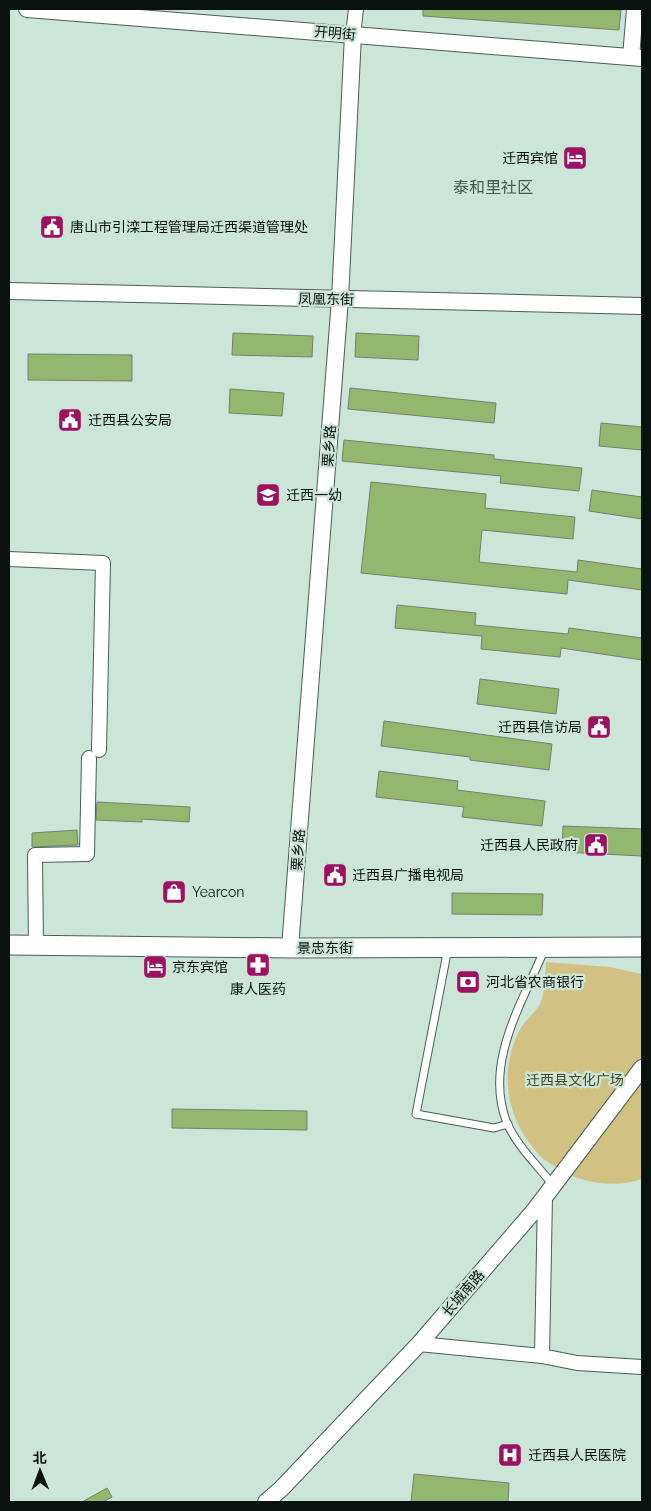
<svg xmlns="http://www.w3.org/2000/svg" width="651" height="1511" font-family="Raleway,'Noto Sans SC',sans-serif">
	<rect width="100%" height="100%" fill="#cce5d9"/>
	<path fill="#d1c284" d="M546,962L610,967L642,974V1179C619,1188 582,1184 561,1170C554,1165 545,1161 539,1155C507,1120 498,1074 519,1031C524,1021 535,1013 540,1004C545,995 545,972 546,962Z"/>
	<g fill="#92b870" stroke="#75806c">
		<polygon points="423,9 610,9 621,10 619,30 423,16"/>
		<polygon points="233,333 313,336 312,357 232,355"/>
		<polygon points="356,333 419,336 418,360 355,357"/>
		<polygon points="28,354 132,355 132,381 28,380"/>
		<polygon points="350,388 496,403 494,423 348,409"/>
		<polygon points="230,389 284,393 282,416 229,413"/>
		<polygon points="601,423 642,427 642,450 599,446"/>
		<polygon points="344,440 494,455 494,459 582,468 579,491 500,483 501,476 342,461"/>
		<polygon points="371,482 486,494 485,508 575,517 573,539 482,530 479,562 577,572 578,560 642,569 642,590 568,580 567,594 361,573"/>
		<polygon points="592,490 642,497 642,519 589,511"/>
		<polygon points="397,605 476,613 475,625 568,634 569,628 642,638 642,660 561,648 560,657 481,649 482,636 395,628"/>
		<polygon points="480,679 559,689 556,714 477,704"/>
		<polygon points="384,721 552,744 549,770 470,760 470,757 381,746"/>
		<polygon points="379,771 458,781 457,790 545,801 542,826 462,817 464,807 376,797"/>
		<polygon points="97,802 190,807 189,822 142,819 142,822 96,820"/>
		<polygon points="563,826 642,829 642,856 562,852"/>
		<polygon points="77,830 78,845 32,847 32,833"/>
		<polygon points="452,893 543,894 542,915 452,914"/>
		<polygon points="172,1109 307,1111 307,1130 172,1128"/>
		<polygon points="414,1474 509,1483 508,1502 411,1502"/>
		<polygon points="107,1488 112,1497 103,1502 82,1502"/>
	</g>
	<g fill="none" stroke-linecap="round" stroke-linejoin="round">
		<defs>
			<g id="service">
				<polyline points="448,948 416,1114 494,1128 508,1124"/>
				<path d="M545,948C523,1002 483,1063 507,1123C517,1146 538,1166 553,1185"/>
			</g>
			<g id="minor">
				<polyline points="353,35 356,9"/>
				<polyline points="9,559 103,563 99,750"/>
				<polyline points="36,946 35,855 87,854 89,758"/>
				<polyline points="419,1344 542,1356 577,1363 642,1367"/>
				<polyline points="542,1356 545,1196"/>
			</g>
			<g id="tertiary">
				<polyline points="27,9 642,58"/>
				<polyline points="631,57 635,9"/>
				<polyline points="9,291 642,306"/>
				<polyline points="290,948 340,299 353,35"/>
				<polyline points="266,1502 281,1489 419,1344 534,1211 642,1068"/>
			</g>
			<polyline id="secondary" points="9,945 290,948 642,947"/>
		</defs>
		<use href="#service" stroke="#485e54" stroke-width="9"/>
		<use href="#minor" stroke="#485e54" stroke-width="16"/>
		<use href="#tertiary" stroke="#485e54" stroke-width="18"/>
		<use href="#secondary" stroke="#485e54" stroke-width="21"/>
		<use href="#service" stroke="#fff" stroke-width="7"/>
		<use href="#minor" stroke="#fff" stroke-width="14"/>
		<use href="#tertiary" stroke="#fff" stroke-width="16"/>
		<use href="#secondary" stroke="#fff" stroke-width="19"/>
	</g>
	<defs>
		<symbol id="hotel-square" viewBox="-11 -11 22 22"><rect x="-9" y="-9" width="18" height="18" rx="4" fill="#9c1160" stroke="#cce5d9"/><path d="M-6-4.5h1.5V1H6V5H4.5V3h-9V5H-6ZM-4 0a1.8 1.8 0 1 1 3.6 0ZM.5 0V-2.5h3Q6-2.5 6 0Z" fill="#fff"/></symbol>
		<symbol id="civic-square" viewBox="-11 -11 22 22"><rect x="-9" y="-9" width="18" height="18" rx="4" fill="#9c1160" stroke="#cce5d9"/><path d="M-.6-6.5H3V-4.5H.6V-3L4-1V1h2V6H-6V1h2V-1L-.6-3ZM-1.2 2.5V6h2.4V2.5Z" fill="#fff"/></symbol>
		<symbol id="school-square" viewBox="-11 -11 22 22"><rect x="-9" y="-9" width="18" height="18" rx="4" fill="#9c1160" stroke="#cce5d9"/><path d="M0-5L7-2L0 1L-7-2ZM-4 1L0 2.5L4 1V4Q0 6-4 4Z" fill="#fff"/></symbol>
		<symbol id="shop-square" viewBox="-11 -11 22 22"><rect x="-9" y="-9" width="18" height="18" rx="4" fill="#9c1160" stroke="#cce5d9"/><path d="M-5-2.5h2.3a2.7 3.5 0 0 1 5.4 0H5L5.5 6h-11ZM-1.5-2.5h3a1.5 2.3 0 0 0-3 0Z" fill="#fff"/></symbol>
		<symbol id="pharmacy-square" viewBox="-11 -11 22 22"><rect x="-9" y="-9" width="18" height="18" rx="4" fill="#9c1160" stroke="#cce5d9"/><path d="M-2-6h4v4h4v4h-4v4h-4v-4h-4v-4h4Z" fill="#fff"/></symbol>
		<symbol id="bank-square" viewBox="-11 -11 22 22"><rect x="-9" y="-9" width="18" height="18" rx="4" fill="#9c1160" stroke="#cce5d9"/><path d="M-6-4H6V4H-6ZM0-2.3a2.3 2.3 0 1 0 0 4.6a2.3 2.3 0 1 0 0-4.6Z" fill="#fff"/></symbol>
		<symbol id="hospital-square" viewBox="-11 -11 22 22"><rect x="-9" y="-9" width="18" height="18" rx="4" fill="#9c1160" stroke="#cce5d9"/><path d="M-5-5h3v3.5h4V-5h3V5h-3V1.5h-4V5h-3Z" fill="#fff"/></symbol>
	</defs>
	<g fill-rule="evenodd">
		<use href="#hotel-square" x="561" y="144" width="28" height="28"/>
		<use href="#civic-square" x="38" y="213" width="28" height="28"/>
		<use href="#civic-square" x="56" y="406" width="28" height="28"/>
		<use href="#school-square" x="254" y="481" width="28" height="28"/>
		<use href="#civic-square" x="585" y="713" width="28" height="28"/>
		<use href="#civic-square" x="582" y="831" width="28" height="28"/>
		<use href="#civic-square" x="321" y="861" width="28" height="28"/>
		<use href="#shop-square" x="160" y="878" width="28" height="28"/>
		<use href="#pharmacy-square" x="244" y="951" width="28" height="28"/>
		<use href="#hotel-square" x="141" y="953" width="28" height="28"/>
		<use href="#bank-square" x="454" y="968" width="28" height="28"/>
		<use href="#hospital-square" x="496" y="1441" width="28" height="28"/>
	</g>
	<g text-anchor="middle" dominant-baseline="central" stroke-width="4.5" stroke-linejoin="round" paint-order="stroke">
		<g font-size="14" fill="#0a120f" stroke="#cce5d9">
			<text transform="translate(335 33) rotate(5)">开明街</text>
			<text transform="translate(326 299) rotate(1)">凤凰东街</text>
			<text transform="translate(329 446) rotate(-86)">栗乡路</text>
			<text transform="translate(298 850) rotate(-86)">栗乡路</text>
			<text x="325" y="948">景忠东街</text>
			<text transform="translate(463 1293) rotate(-49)">长城南路</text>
		</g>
		<g font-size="14" fill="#0a120f" stroke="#cce5d9" text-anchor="start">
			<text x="558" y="158" text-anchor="end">迁西宾馆</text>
			<text x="70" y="227">唐山市引滦工程管理局迁西渠道管理处</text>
			<text x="88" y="420">迁西县公安局</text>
			<text x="286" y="495">迁西一幼</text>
			<text x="582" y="727" text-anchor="end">迁西县信访局</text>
			<text x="578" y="845" text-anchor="end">迁西县人民政府</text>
			<text x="352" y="875">迁西县广播电视局</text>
			<text x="192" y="892">Yearcon</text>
			<text x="172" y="967">京东宾馆</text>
			<text x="486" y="982">河北省农商银行</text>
			<text x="258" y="989" text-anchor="middle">康人医药</text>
			<text x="528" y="1455">迁西县人民医院</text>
		</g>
		<g font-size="14" fill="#4c4420" stroke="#cce5d9">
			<text x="575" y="1080">迁西县文化广场</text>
		</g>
		<g font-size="16" fill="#43594f" stroke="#cce5d9">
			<text x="493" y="187">泰和里社区</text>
		</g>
	</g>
	<rect width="651" height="1511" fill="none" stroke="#0a120f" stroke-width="20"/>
	<g transform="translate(40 1471) rotate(359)" stroke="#cce5d9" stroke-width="4" paint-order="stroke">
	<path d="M0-4L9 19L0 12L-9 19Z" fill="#0a120f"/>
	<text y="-8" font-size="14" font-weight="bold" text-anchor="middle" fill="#0a120f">北</text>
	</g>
</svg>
